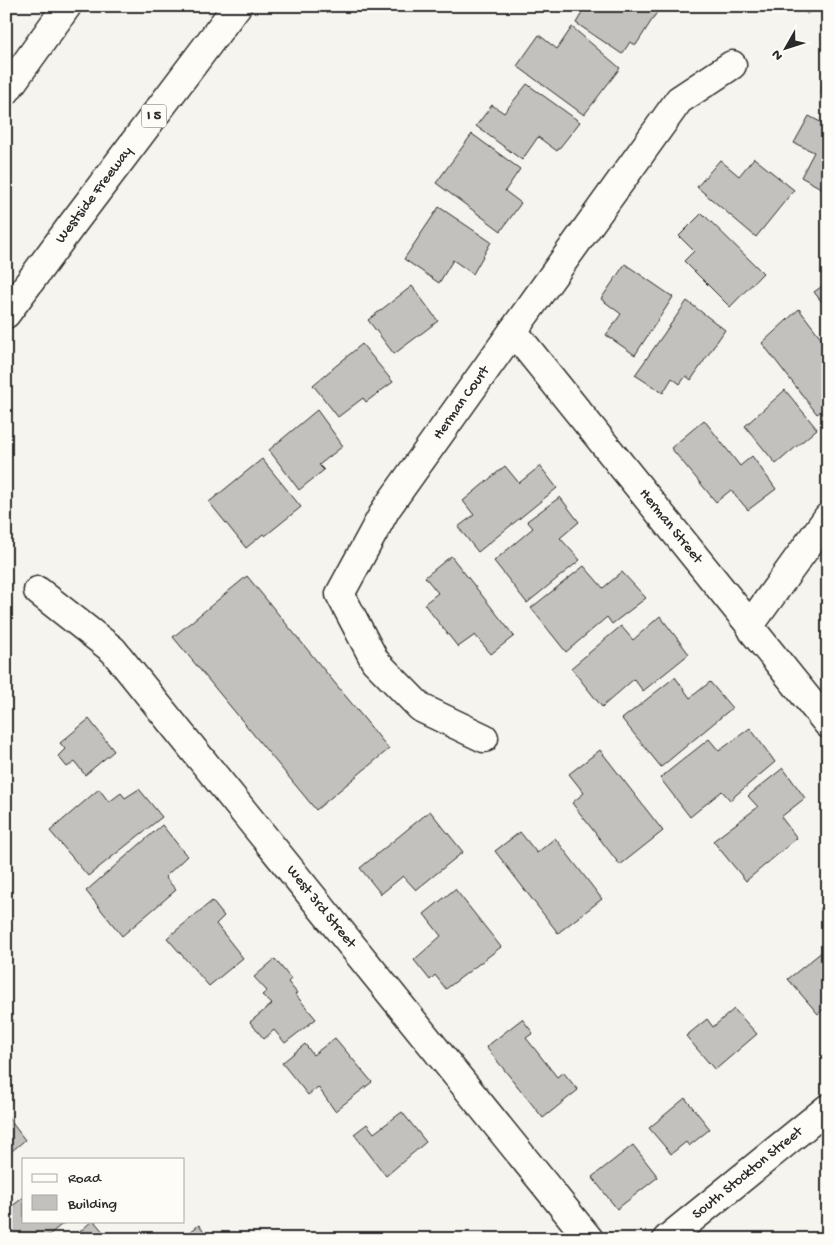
<svg xmlns="http://www.w3.org/2000/svg" width="834" height="1245" font-family="'Gochi Hand',sans-serif">
	<rect width="100%" height="100%" fill="#f5f4ef"/>
	<filter id="ink" filterUnits="userSpaceOnUse"><feTurbulence type="fractalNoise" baseFrequency=".02" numOctaves="2"/><feDisplacementMap in="SourceGraphic" scale="10" xChannelSelector="R" yChannelSelector="G"/><feConvolveMatrix kernelMatrix="1 2 1 2 8 2 1 2 1" color-interpolation-filters="sRGB"/></filter>
	<g filter="url(#ink)">
		<g fill="#c2c1be" stroke="#2b2b2b">
			<polygon points="586,6 655,6 659,9 636,45 630,42 622,54 576,23"/>
			<polygon points="801,6 817,6 807,14"/>
			<polygon points="572,27 620,68 584,115 517,66 539,35 557,49"/>
			<polygon points="827,60 828,60 828,94 821,93"/>
			<polygon points="527,84 580,122 557,151 538,137 522,160 476,126 492,105 504,113"/>
			<polygon points="809,116 828,126 828,192 801,177 814,152 794,143"/>
			<polygon points="472,134 520,169 505,191 521,203 501,231 436,183"/>
			<polygon points="754,158 794,190 756,237 697,187 720,160 739,176"/>
			<polygon points="439,207 491,242 473,274 453,260 439,283 404,259"/>
			<polygon points="702,213 763,273 730,307 684,261 694,251 679,236"/>
			<polygon points="625,264 673,297 635,355 606,335 621,314 601,299"/>
			<polygon points="828,282 828,310 814,292"/>
			<polygon points="412,286 438,321 394,354 368,320"/>
			<polygon points="687,301 725,330 691,380 686,376 680,384 672,378 663,393 635,375"/>
			<polygon points="799,309 828,347 828,406 817,414 762,343"/>
			<polygon points="362,344 393,382 366,402 363,398 338,417 313,385"/>
			<polygon points="785,390 817,429 776,464 745,426"/>
			<polygon points="317,410 343,446 319,465 324,470 299,490 269,450"/>
			<polygon points="704,420 740,466 752,456 776,489 748,510 731,490 716,502 671,448"/>
			<polygon points="262,459 301,507 265,536 263,534 246,548 209,502"/>
			<polygon points="505,466 519,483 540,466 557,488 478,552 458,527 474,515 463,501"/>
			<polygon points="560,497 579,522 560,538 580,560 527,603 494,561 533,528 527,521"/>
			<polygon points="451,556 514,636 491,654 475,635 458,647 424,604 438,593 425,577"/>
			<polygon points="584,566 603,588 622,572 646,598 612,624 607,617 566,652 531,608"/>
			<polygon points="247,576 389,749 316,810 173,637"/>
			<polygon points="660,616 689,654 643,691 634,679 602,707 571,668 621,626 633,640"/>
			<polygon points="675,677 690,698 710,682 732,708 661,767 622,719"/>
			<polygon points="89,719 114,751 85,775 75,762 67,767 58,756 65,749 60,743"/>
			<polygon points="750,728 775,762 730,800 722,791 690,817 660,778 709,739 719,751"/>
			<polygon points="600,750 663,831 620,865 572,803 584,793 569,774"/>
			<polygon points="783,768 805,798 781,817 797,838 746,881 713,841 758,807 748,796"/>
			<polygon points="99,789 109,802 121,793 125,798 139,789 162,817 88,876 50,831"/>
			<polygon points="430,811 463,852 416,890 403,876 381,894 360,868"/>
			<polygon points="162,825 187,856 165,877 176,890 122,936 86,891"/>
			<polygon points="520,832 537,853 555,838 602,899 558,933 495,851"/>
			<polygon points="455,889 501,947 446,989 435,975 430,980 414,960 441,936 424,914"/>
			<polygon points="212,901 224,916 216,924 243,958 209,986 167,938"/>
			<polygon points="828,947 828,1006 818,1014 788,979"/>
			<polygon points="275,959 291,979 288,982 297,993 295,994 316,1019 285,1043 274,1030 264,1039 250,1022 272,1004 262,995 267,991 254,977"/>
			<polygon points="734,1009 757,1034 715,1070 686,1036 707,1019 713,1027"/>
			<polygon points="522,1019 533,1033 526,1038 557,1077 563,1072 578,1090 543,1118 486,1047"/>
			<polygon points="335,1038 372,1082 335,1111 318,1087 308,1095 282,1063 305,1044 313,1055"/>
			<polygon points="685,1098 710,1129 689,1146 686,1142 671,1154 649,1128"/>
			<polygon points="402,1112 426,1142 386,1176 354,1134 367,1124 374,1133"/>
			<polygon points="6,1115 25,1140 6,1156"/>
			<polygon points="633,1145 658,1177 617,1209 592,1177"/>
			<polygon points="24,1197 24,1221 66,1221 44,1239 6,1239 6,1201 11,1207"/>
			<polygon points="92,1221 94,1221 109,1239 71,1239"/>
			<polygon points="199,1225 210,1239 181,1239"/>
		</g>
		<g fill="none" stroke-linecap="round" stroke-linejoin="round">
			<defs>
				<g id="minor">
					<path id="s1" d="M513,331L750,625L753,631L828,724"/>
					<path id="s2" d="M38,591L113,650L589,1239"/>
					<polyline points="750,625 828,517"/>
					<path id="s3" d="M484,738L421,708L375,661L340,594L386,509L513,331L679,100L732,65"/>
					<path id="s4" d="M667,1239L828,1108"/>
				</g>
				<g id="highway">
					<polyline points="6,91 67,6"/>
					<path id="s5" d="M6,314L71,226L237,6"/>
				</g>
			</defs>
			<use href="#minor" stroke="#2b2b2b" stroke-width="31"/>
			<use href="#highway" stroke="#2b2b2b" stroke-width="31"/>
			<use href="#minor" stroke="#fdfcf7" stroke-width="28"/>
			<use href="#highway" stroke="#fdfcf7" stroke-width="28"/>
		</g>
	</g>
	<g text-anchor="middle" dominant-baseline="central" stroke-width="4.5" stroke-linejoin="round" paint-order="stroke">
		<rect fill="#fdfcf7" stroke="#6a6a68" stroke-width="1" x="141.5" y="104.5" width="25" height="23" rx="4"/>
		<g font-size="14" font-weight="bold" fill="#2b2b2b">
			<text x="154" y="116">I 5</text>
		</g>
		<g font-size="15" fill="#2b2b2b" stroke="#fdfcf7">
			<text stroke="none"><textPath href="#s5" startOffset="148">Westside Freeway</textPath></text>
			<text stroke="none"><textPath href="#s3" startOffset="438">Herman Court</textPath></text>
			<text stroke="none"><textPath href="#s1" startOffset="251">Herman Street</textPath></text>
			<text stroke="none"><textPath href="#s2" startOffset="426">West 3rd Street</textPath></text>
			<text stroke="none"><textPath href="#s4" startOffset="104">South Stockton Street</textPath></text>
		</g>
	</g>
	<rect width="834" height="1245" fill="none" stroke="#fdfcf7" stroke-width="25"/>
	<rect x="12" y="12" width="809" height="1220" fill="none" stroke="#2b2b2b" stroke-width="2" filter="url(#ink)"/>
	<rect x="22" y="1158" width="162" height="65" fill="#fdfcf7" stroke="#a9a8a5"/>
	<rect x="32" y="1174" width="25" height="8" fill="#fdfcf7" stroke="#a9a8a5"/>
	<text x="68" y="1182" font-size="15" fill="#2b2b2b">Road</text>
	<rect x="32" y="1195" width="25" height="15" fill="#c2c1be" stroke="#a9a8a5"/>
	<text x="68" y="1208" font-size="15" fill="#2b2b2b">Building</text>
	<g transform="translate(786 48) rotate(231)" stroke="#fdfcf7" stroke-width="4" paint-order="stroke">
	<path d="M0-4L9 19L0 12L-9 19Z" fill="#2b2b2b"/>
	<text y="-8" font-size="14" font-weight="bold" text-anchor="middle" fill="#2b2b2b">N</text>
	</g>
</svg>
